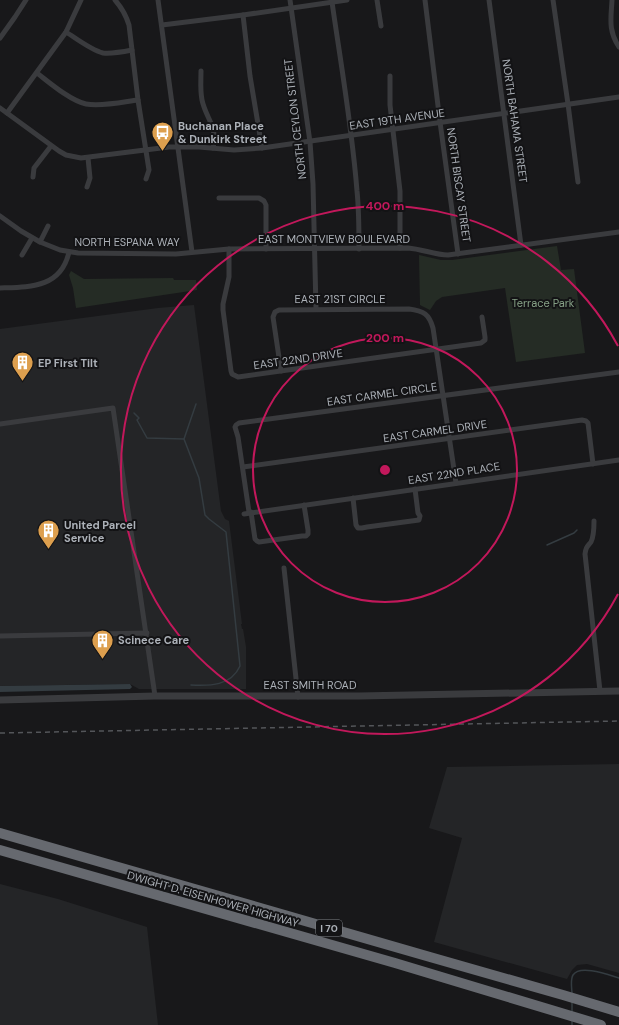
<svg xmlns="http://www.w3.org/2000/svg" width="619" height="1025" font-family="'DM Sans',sans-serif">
	<rect width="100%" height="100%" fill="#18181a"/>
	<g fill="#242527">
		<polygon points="194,305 221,511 225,519 229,521 242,624 241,624 242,629 243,629 246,647 246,689 139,689 130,684 0,686 0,329 158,308"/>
		<polygon points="619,764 619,973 587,964 577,965 572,970 567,979 434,942 462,838 429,828 447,767"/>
		<polygon points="0,884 58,899 147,927 158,1025 0,1025"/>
	</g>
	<g fill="#252c25">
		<polygon points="557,246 561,270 574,269 585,353 516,362 505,288 442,297 436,301 430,310 420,305 419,255 441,260 452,260"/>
		<polygon points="71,271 84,279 173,278 174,280 196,280 197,290 76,308 73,288 69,275"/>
	</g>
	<polygon fill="#343c41" points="130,684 132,687 130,689 0,692 0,686"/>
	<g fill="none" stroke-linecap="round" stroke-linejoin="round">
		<g stroke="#343c41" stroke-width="1.5">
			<path d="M134,413L139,418L137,420L147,438L184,439L199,478L205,515L209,519L226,532L240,666C231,686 210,686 191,685"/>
			<polyline points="184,439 196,404"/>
			<polyline points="547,545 574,533 577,530"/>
			<path d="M572,994C572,989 570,980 573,975C580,964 609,975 619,978"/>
			<polyline points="572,1012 572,1002"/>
			<polyline points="572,1025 572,1020"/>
		</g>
		<g stroke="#3a3b3e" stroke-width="5">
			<path d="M115,0C122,8 126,15 129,25L138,100L149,170L146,179"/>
			<polyline points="158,0 192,252"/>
			<polyline points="290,0 310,142 313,184 316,309"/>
			<polyline points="377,0 381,26"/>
			<polyline points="425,0 440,122 458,254"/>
			<polyline points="489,0 521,245"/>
			<polyline points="553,0 568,104 578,182"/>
			<path d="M612,0C611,19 608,30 619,47"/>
			<path d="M332,2C341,65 352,127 357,191C359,210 359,230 359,249"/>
			<polyline points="243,15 250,76 262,148"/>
			<polyline points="162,25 243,15 347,0"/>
			<path d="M66,32C77,39 91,50 103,53C112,54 122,52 132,50"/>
			<polyline points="0,38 15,17 26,0"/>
			<path d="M201,71C201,81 200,90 202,100C206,119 218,126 213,148"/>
			<path d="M37,73C50,83 71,101 86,104C101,107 123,102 138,100"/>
			<polyline points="390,76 390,105 400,191 400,248"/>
			<polyline points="0,108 59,151 66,155 81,158 169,147 199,147 234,150 262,148 619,97"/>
			<polyline points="7,113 66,32 81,0"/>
			<polyline points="33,177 34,168 51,146"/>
			<polyline points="87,187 90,178 88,158"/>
			<polyline points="219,198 259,198 264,201 266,205 266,249"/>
			<path d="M0,216L21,231L40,242L60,250L78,253L176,254L229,249L408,248C422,249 435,255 448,255L619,232"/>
			<polyline points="40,242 48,226"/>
			<polyline points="229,249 229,277 223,304 223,310 231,371 232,374 238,377 481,343 485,340 485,337 482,317"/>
			<polyline points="22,255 32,238"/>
			<path d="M0,288C30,287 61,288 69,252"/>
			<path d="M281,371L273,317L275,312L279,310L409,309C424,311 429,314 433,328L456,483"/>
			<polyline points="0,424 113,408 155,696"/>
			<polyline points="243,467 582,420 586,421 588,423 593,464"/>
			<polyline points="353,498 356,525 358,528 362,528 367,527 419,520 420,516 418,513 415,489"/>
			<polyline points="249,512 238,437 235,427 236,425 239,423 619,372"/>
			<polyline points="251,512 255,539 257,541 259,542 302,536 306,536 308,534 308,530 304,505"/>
			<polyline points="244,514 619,460"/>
			<path d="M594,521C594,528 594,536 591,542C587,547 586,547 585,554L600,691"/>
			<polyline points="284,568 298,697"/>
			<polyline points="0,636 147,633"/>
		</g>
		<polyline stroke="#3a3b3e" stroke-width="7" points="0,700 155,696 359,696 619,691"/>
		<g stroke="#66696f" stroke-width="10">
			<polyline points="0,833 430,957 563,995 619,1012"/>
			<polyline points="0,850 395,963 601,1025"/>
		</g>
		<polyline stroke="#535559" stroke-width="1.5" stroke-dasharray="5 4" stroke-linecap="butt" points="0,733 619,721"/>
	</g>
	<g fill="none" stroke="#c2185b" stroke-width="2">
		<circle cx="385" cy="470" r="132"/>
		<path d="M618 594A264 264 0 1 1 618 346"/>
	</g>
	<defs>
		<symbol id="bus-pin" viewBox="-11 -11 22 30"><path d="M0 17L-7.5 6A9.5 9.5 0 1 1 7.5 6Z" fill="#dd9f4e" stroke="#131315"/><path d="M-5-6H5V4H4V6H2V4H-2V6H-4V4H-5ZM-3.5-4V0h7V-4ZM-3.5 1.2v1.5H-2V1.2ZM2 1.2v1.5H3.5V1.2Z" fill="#fff"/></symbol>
		<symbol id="building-pin" viewBox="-11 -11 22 30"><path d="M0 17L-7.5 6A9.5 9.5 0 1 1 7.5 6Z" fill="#dd9f4e" stroke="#131315"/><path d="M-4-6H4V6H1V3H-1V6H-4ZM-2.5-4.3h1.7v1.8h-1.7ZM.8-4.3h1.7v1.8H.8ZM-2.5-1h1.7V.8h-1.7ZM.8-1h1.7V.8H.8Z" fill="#fff"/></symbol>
	</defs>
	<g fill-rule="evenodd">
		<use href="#bus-pin" x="150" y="120" width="25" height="34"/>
		<use href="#building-pin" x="10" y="350" width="25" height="34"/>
		<use href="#building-pin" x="36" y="518" width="25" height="34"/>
		<use href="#building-pin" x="90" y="628" width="25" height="34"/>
	</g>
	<g text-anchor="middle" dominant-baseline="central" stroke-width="4" stroke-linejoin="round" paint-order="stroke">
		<rect fill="#131315" stroke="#7e8287" stroke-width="1" x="316" y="920" width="26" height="16" rx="3"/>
		<g font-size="10" font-weight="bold" fill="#acb1b8">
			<text x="329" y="928">I 70</text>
		</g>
		<g font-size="11" fill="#acb1b8" stroke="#131315">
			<text transform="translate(295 119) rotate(-97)">NORTH CEYLON STREET</text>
			<text transform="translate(397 119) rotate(-8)">EAST 19TH AVENUE</text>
			<text transform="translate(515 121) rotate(82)">NORTH BAHAMA STREET</text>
			<text transform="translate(459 185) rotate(82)">NORTH BISCAY STREET</text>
			<text x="334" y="239">EAST MONTVIEW BOULEVARD</text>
			<text x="127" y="242">NORTH ESPANA WAY</text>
			<text x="340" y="299">EAST 21ST CIRCLE</text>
			<text transform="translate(298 359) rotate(-8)">EAST 22ND DRIVE</text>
			<text transform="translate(382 394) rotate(-8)">EAST CARMEL CIRCLE</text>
			<text transform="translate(435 431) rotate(-8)">EAST CARMEL DRIVE</text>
			<text transform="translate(454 473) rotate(-9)">EAST 22ND PLACE</text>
			<text x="310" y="685">EAST SMITH ROAD</text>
			<text transform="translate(213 899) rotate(16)">DWIGHT D. EISENHOWER HIGHWAY</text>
		</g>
		<g font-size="11" font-weight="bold" fill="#acb1b8" stroke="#131315" text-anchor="start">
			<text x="178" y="126">Buchanan Place<tspan x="178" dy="13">&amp; Dunkirk Street</tspan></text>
			<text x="38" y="363">EP First Tilt</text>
			<text x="64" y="525">United Parcel<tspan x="64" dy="13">Service</tspan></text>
			<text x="118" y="640">Scinece Care</text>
		</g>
		<g font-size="11" fill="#86a186" stroke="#131315">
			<text x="543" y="303">Terrace Park</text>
		</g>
	</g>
	<circle cx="385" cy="470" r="6" fill="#c2185b" stroke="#131315" stroke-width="2"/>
	<g font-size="12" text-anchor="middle" font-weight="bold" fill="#c2185b" stroke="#131315" stroke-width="4" stroke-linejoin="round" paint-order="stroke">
		<text x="385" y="210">400 m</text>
		<text x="385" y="342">200 m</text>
	</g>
</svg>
